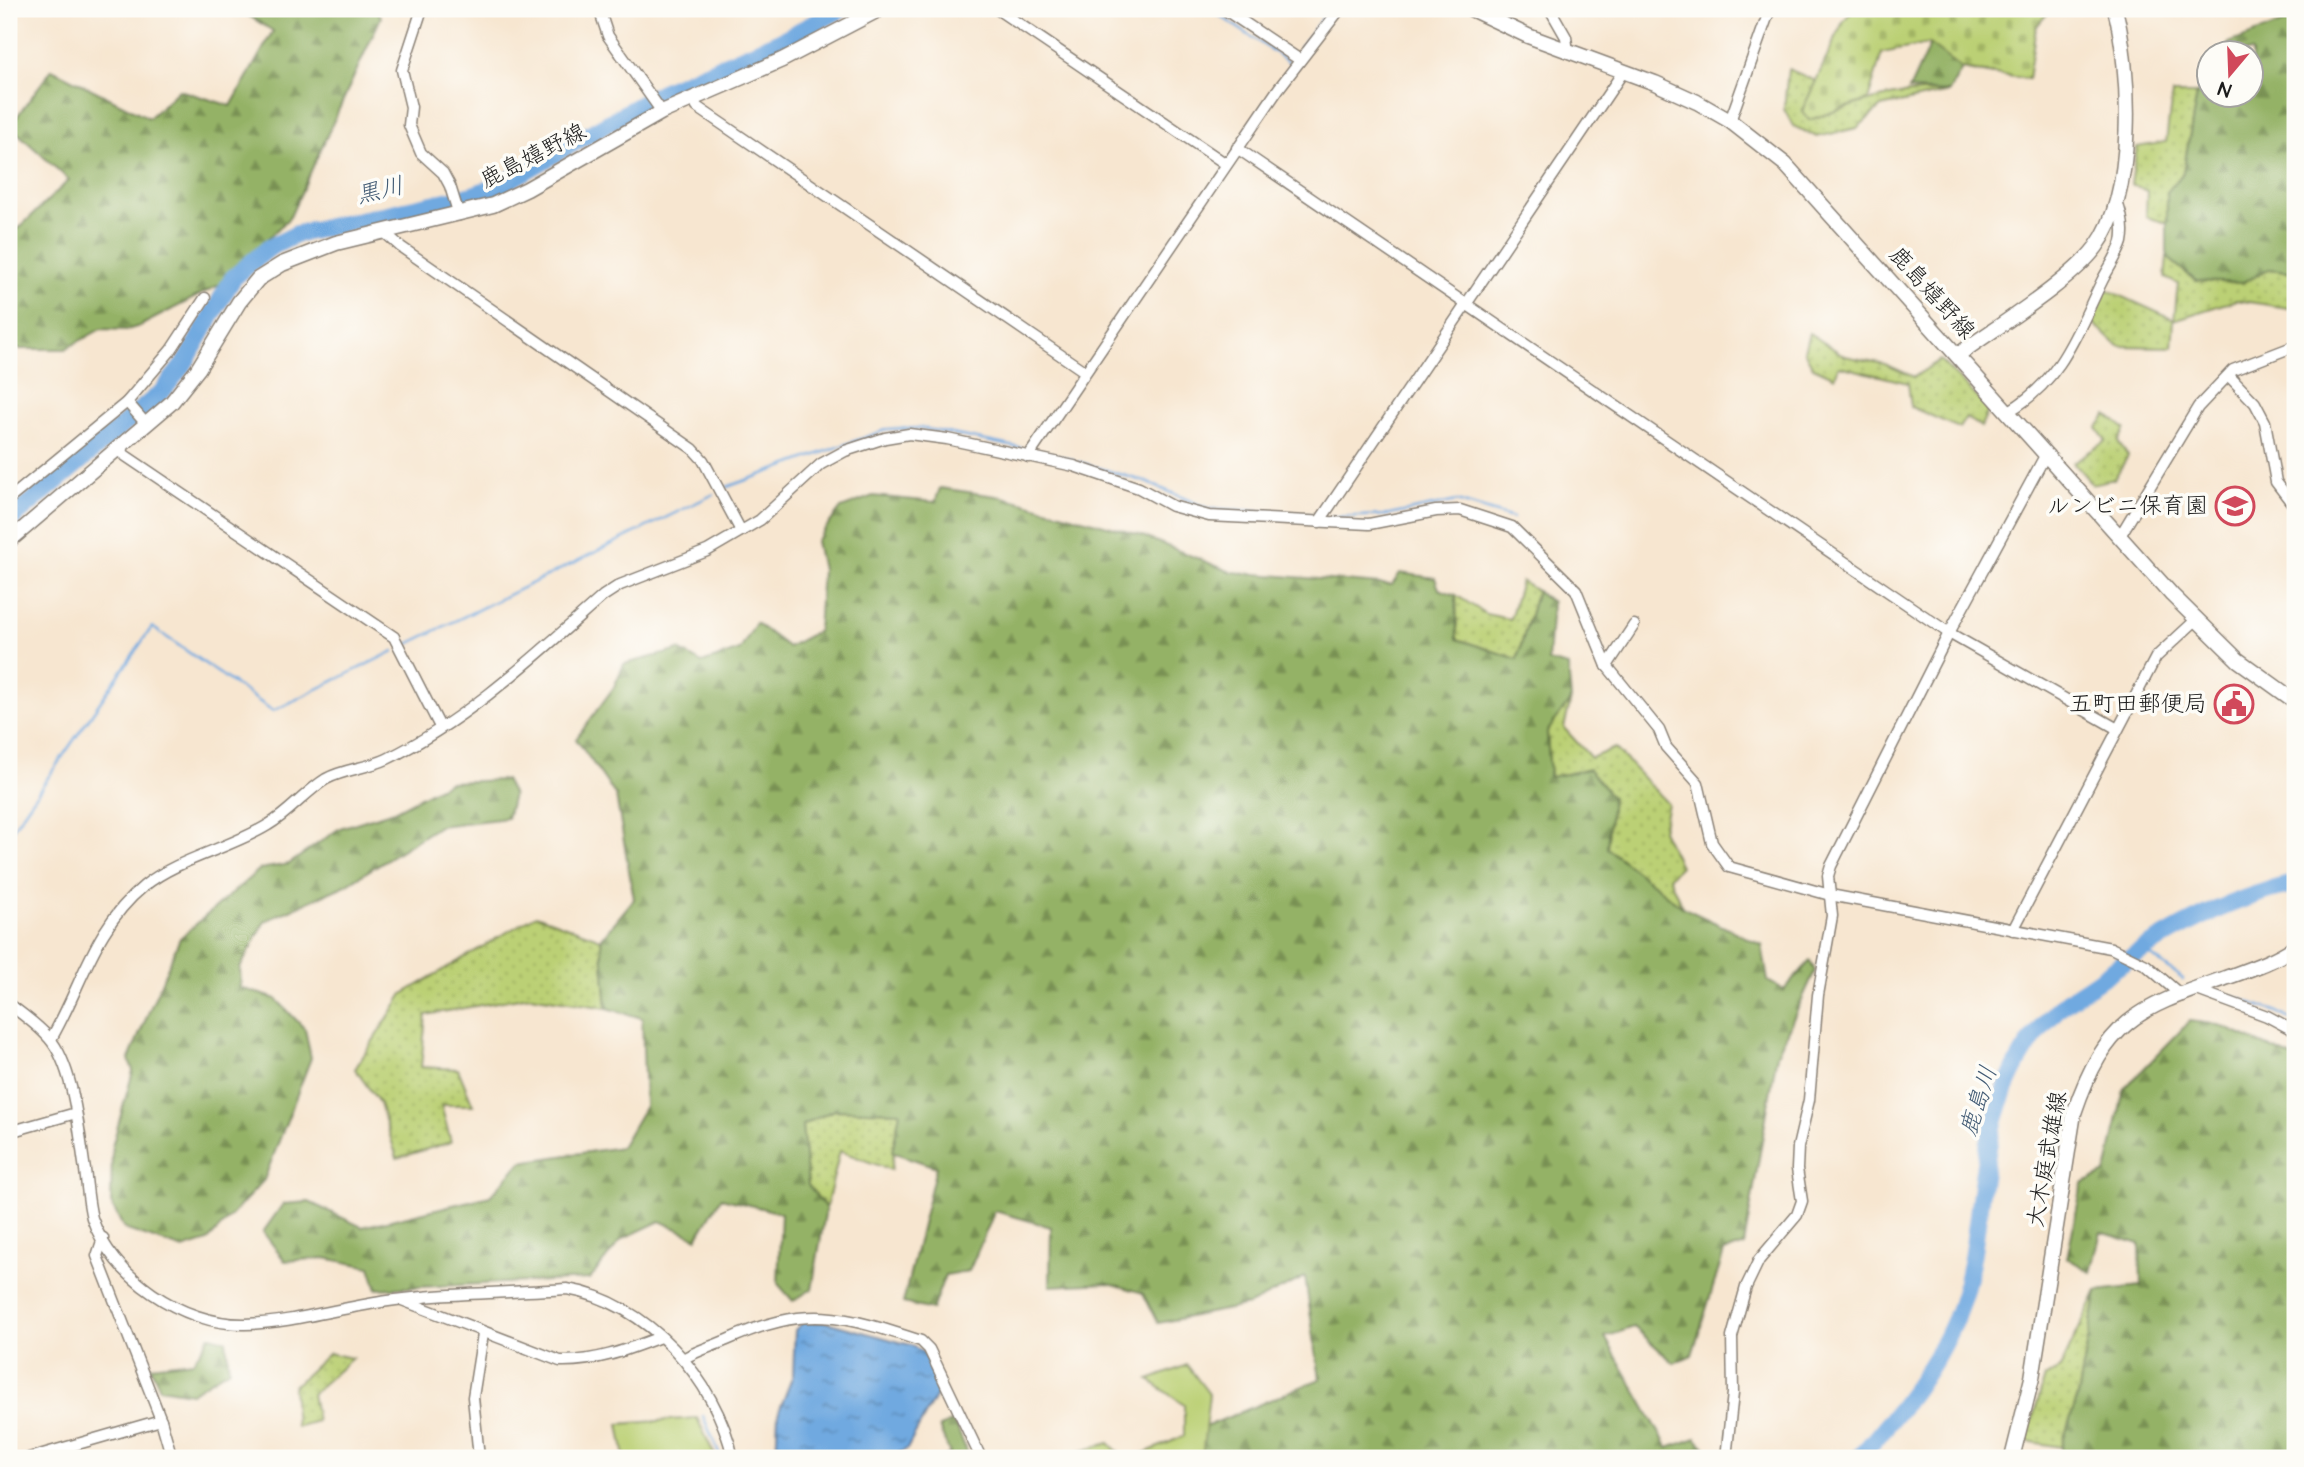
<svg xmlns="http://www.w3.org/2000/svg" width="2304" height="1467" font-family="'Architects Daughter','Klee One',sans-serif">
	<defs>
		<pattern id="grass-dots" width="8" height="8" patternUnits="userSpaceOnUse" patternTransform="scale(1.75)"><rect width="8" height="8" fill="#bbd074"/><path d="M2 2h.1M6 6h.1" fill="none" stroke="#a0b264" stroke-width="1.8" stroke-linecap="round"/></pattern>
		<pattern id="forest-firs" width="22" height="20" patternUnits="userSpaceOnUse" patternTransform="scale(1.75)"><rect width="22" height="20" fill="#94b266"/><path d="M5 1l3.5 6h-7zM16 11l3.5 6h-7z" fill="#789053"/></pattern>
		<pattern id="cemetery-stones" width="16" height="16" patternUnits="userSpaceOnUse" patternTransform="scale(1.75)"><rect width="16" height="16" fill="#bbd074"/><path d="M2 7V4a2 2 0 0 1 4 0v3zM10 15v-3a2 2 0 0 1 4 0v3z" fill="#a0b264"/></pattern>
		<pattern id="water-ripples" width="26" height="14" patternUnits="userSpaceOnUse" patternTransform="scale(1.75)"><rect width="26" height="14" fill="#70a9e0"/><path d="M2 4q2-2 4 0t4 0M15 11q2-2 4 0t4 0" fill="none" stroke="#5b89b5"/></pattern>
	</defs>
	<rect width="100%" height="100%" fill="#fdfcf7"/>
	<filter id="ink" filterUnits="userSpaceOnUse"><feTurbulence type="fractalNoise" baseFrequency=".0143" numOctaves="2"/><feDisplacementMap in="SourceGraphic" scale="14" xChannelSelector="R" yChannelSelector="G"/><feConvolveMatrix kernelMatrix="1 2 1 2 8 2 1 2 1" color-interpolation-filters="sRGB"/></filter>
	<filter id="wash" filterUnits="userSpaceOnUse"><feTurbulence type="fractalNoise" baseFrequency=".00686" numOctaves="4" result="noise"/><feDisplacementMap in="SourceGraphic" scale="28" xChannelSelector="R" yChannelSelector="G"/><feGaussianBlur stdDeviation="1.57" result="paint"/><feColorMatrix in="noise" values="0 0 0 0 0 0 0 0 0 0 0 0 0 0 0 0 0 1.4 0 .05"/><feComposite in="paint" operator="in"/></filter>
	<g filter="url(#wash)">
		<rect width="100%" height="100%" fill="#f7e6d0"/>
		<g fill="url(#grass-dots)" stroke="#6c7648" stroke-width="2">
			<path d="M1788,69L1816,81L1802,111L1809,120C1862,102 1892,90 1949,92L1881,107L1857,128L1817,137L1793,126L1784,109Z"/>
			<polygon points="2172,94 2197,94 2183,173 2167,193 2167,223 2146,217 2147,191 2131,184 2137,147 2166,142"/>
			<polygon points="2167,257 2196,281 2241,283 2270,269 2295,272 2295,306 2294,309 2236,300 2174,320 2172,347 2118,346 2089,319 2102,287 2174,320 2178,284 2165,278"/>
			<polygon points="1809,333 1845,356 1885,364 1914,377 1940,360 1989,409 1981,427 1966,417 1959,428 1911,407 1908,383 1839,366 1835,377 1813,367 1804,351"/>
			<polygon points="2107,415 2125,429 2118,442 2128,456 2114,479 2092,484 2073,462 2106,441 2097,428"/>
			<polygon points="1521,581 1537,591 1517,659 1457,639 1456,595 1486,614 1510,619"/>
			<polygon points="1571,699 1564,728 1591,758 1615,748 1668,804 1662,830 1680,866 1669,877 1682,907 1607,848 1612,797 1550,777 1547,732"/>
			<polygon points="536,915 601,939 607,1008 530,996 426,1015 421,1067 458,1069 473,1105 441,1105 451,1142 397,1158 380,1104 355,1069 403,994"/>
			<polygon points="834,1110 900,1112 891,1170 840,1151 826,1208 808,1185 802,1125"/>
			<polygon points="2097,1291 2078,1396 2061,1447 2026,1441 2045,1377 2060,1369"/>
			<polygon points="329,1353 352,1358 312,1394 317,1421 296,1427 293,1387"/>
		</g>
		<g fill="url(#forest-firs)" stroke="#586741" stroke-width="2">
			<polygon points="238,9 377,9 381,17 290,217 223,283 140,326 127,330 101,329 65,349 9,349 9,225 18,229 69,180 10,126 52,69 149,118 179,90 231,106 273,31"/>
			<polygon points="2295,9 2295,272 2270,269 2241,283 2196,281 2167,257 2167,192 2183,173 2197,94 2209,74 2210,94 2252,94 2252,52 2223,52 2229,43 2291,20"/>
			<polygon points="1930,44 1993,75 1962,69 1949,92 1909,90"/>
			<polygon points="940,488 1003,497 1140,535 1231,572 1392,585 1400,573 1435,578 1439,589 1456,595 1457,639 1517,659 1537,591 1552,602 1548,661 1568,666 1571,699 1547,732 1550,777 1589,769 1612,797 1607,848 1682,907 1762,945 1768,981 1784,990 1810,961 1815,971 1777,1054 1744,1245 1724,1252 1692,1355 1674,1363 1634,1327 1605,1337 1668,1448 1696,1438 1716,1458 1202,1458 1205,1427 1320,1379 1305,1277 1249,1305 1158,1323 1143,1293 1109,1283 1050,1286 1051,1227 995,1211 969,1271 945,1275 932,1310 903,1303 936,1167 892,1152 900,1112 834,1110 802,1125 808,1185 826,1208 812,1289 793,1301 778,1284 781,1213 721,1198 697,1238 660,1221 622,1239 590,1279 377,1289 370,1267 325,1258 285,1261 263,1232 283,1204 309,1202 362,1227 490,1196 521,1162 621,1147 645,1106 642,1018 607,1008 601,939 634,899 616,796 576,739 614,687 624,664 679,650 702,663 740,650 756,623 788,647 818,631 822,570 816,541 841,508 873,496 935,502"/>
			<polygon points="505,780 513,795 507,818 439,826 346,885 265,921 240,968 241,988 276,999 305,1029 311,1058 264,1180 208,1241 183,1249 124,1229 111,1203 112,1147 133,1071 129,1059 180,938 260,869 289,864 340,828 394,811 449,782"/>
			<polygon points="2190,1021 2219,1025 2295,1059 2295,1458 2061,1458 2061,1447 2078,1396 2097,1291 2141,1286 2140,1244 2101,1232 2091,1272 2067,1258 2082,1184 2106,1173 2124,1089"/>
			<polygon points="210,1336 226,1340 229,1369 191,1393 160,1388 150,1366 193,1361"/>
			<polygon points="954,1421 968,1454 960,1458 942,1458 950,1454 939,1427"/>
		</g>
		<polygon fill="url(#cemetery-stones)" stroke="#6c7648" stroke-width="2" points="1853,9 2051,9 2036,27 2028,79 1962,69 1929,44 1882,53 1868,100 1809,120 1802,111 1843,22"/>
		<g fill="#bbd074" stroke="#6c7648" stroke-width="2">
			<polygon points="1187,1365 1209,1394 1202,1458 1133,1458 1184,1436 1184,1405 1149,1380"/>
			<polygon points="697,1418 716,1458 625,1458 619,1424"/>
			<polygon points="1109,1443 1124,1458 1059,1458"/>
		</g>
		<polygon fill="url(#water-ripples)" stroke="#46627e" stroke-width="2" points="826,1322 911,1345 924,1353 939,1390 907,1449 890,1458 776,1458 778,1414 793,1375 795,1330 802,1323"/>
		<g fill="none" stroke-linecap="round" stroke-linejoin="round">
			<g stroke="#70a9e0" stroke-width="2.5">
				<polyline points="1210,9 1289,62"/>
				<polyline points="1300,47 1330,9"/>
				<polyline points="1041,451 1073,460"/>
				<polyline points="1079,462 1146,482 1207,508 1312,515"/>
				<polyline points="727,487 888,429 922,428 1021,448"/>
				<polyline points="1332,517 1389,515 1457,501 1513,518"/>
				<polyline points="406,645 714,494"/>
				<polyline points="9,834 152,627 273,711 394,651"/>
				<polyline points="2142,949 2183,979"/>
				<polyline points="2225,994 2275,1011 2295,1022"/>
				<polyline points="703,1416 721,1458"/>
			</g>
			<g stroke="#70a9e0" stroke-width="18">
				<polyline points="9,521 162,392 184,364 233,278 269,248 297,234 473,195 503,184 662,92 780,41 842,9"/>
				<path d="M1859,1458C1896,1415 1933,1372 1955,1319C1979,1261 1976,1198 1990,1138C2001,1091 2021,1047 2055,1012C2066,1000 2083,991 2097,981C2157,938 2223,899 2295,884"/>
			</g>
		</g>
	</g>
	<g filter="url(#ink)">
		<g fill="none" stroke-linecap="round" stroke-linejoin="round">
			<defs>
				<g id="minor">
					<polyline points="422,9 402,70 411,107 409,125 421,153 443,173 450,186 459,215"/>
					<polyline points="599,9 608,36 662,112"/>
					<polyline points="997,9 1226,164"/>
					<polyline points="1224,9 1300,60"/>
					<polyline points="1550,9 1566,37 1568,52"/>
					<polyline points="693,99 697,107 1084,371"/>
					<polyline points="1730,121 1770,9"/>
					<polyline points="1237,148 1949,633 2116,728"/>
					<polyline points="384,232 401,247 693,449 703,460 741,531"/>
					<polyline points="2229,376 2255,403 2265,422 2276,482 2295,507"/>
					<polyline points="127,402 147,425"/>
					<path d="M2009,411C2062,380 2077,332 2102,281C2108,269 2118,255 2122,242C2125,227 2122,214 2116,200"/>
					<polyline points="117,450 394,637 440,727"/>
					<polyline points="1028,457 1279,88 1340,9"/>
					<polyline points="9,499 127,402 171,350 205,298"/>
					<polyline points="1319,522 1623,72"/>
					<polyline points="2120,536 2198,407 2233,370 2295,346"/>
					<polyline points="1607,666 1634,625"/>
					<polyline points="2013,930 2156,657 2196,620"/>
					<polyline points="2197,990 2267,1016 2295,1031"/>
					<path d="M9,1004C22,1014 38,1025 49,1038C74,1066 79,1133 85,1170C87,1185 88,1203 92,1218C112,1277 182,1325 245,1324C290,1323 336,1309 381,1302C442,1293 505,1293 567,1289C647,1302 716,1379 733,1458"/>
					<path d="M51,1039C82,986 93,928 144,886C179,858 229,849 268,825C289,813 305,792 326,779C344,769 368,768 387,759C469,719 535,656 603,596L620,585L707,551L760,520L821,464L845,451L885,438L909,434L947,439L1074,466L1139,488L1172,506L1209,516L1369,524L1436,511L1460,510L1512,527L1576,590L1607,666L1659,730L1666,747L1698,783L1712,843L1729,867L1830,895L2111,948L2146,965L2182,996"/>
					<polyline points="9,1132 76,1113"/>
					<polyline points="103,1238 97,1256 161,1420 172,1458"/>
					<path d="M402,1300L560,1361C596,1362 626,1350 660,1337"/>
					<path d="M683,1359C698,1350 711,1347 727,1340C806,1304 842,1315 921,1341L929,1349L981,1458"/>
					<polyline points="29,1458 161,1420"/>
					<polyline points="479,1458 473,1397 483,1334"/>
					<polyline points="1726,1458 1733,1393 1732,1337 1746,1287 1759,1260 1797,1215 1802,1201 1797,1169 1798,1147 1809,1100 1818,995 1832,916 1828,876 1831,866 1949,633 2046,454"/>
				</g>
				<g id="major">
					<polyline points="1471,9 1528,36 1655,83 1697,102 1730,121 1785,164 2172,595 2238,660 2295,701"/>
					<path d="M1958,355C1996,327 2069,283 2096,247C2136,193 2131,71 2115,9"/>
					<polyline points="9,541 171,403 198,369 239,302 258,279 282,264 336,243 493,205 527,189 662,112 782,60 880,9"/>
					<path d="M2012,1458L2032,1378L2074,1113C2107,1016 2141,1008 2231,976C2253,968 2276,960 2295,947"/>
				</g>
			</defs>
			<use href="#minor" stroke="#8a8176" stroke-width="13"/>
			<use href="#major" stroke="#8a8176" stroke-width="17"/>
			<use href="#minor" stroke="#fff" stroke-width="10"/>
			<use href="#major" stroke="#fff" stroke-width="14"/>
		</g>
	</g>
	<defs>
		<symbol id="school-ring" viewBox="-11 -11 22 22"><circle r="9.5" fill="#fdfcf7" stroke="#d1495b" stroke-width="1.5"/><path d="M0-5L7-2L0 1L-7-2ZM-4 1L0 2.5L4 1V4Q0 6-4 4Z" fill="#d1495b"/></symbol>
		<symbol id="civic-ring" viewBox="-11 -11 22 22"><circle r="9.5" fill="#fdfcf7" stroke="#d1495b" stroke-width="1.5"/><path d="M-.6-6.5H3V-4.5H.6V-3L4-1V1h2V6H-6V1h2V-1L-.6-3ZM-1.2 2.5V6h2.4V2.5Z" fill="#d1495b"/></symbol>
	</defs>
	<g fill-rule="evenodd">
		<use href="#school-ring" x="2213" y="484" width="44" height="44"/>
		<use href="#civic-ring" x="2212" y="682" width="44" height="44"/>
	</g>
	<g text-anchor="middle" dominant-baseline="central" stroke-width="7" stroke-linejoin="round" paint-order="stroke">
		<g font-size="23" fill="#1c1c1c" stroke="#fdfcf7">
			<text transform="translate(533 156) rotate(-27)">鹿島嬉野線</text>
			<text transform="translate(1932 293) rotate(48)">鹿島嬉野線</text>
			<text transform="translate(2047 1159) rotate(-80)">大木庭武雄線</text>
		</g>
		<g font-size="23" fill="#1c1c1c" stroke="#fdfcf7" text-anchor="end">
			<text x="2208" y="506">ルンビニ保育園</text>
			<text x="2207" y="704">五町田郵便局</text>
		</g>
		<g font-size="24" font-style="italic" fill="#425b74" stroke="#fdfcf7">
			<text transform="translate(380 191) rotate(-13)">黒川</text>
			<text transform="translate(1979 1101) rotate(-72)">鹿島川</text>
		</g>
	</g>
	<rect width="2304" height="1467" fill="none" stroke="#fdfcf7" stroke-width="35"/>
	<g transform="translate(2230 74) rotate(199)"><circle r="33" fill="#fdfcf7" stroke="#a3a29f" stroke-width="2"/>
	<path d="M0-5L12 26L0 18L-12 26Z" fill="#d1495b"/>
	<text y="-10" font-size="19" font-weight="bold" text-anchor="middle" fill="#1c1c1c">N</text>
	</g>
</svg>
